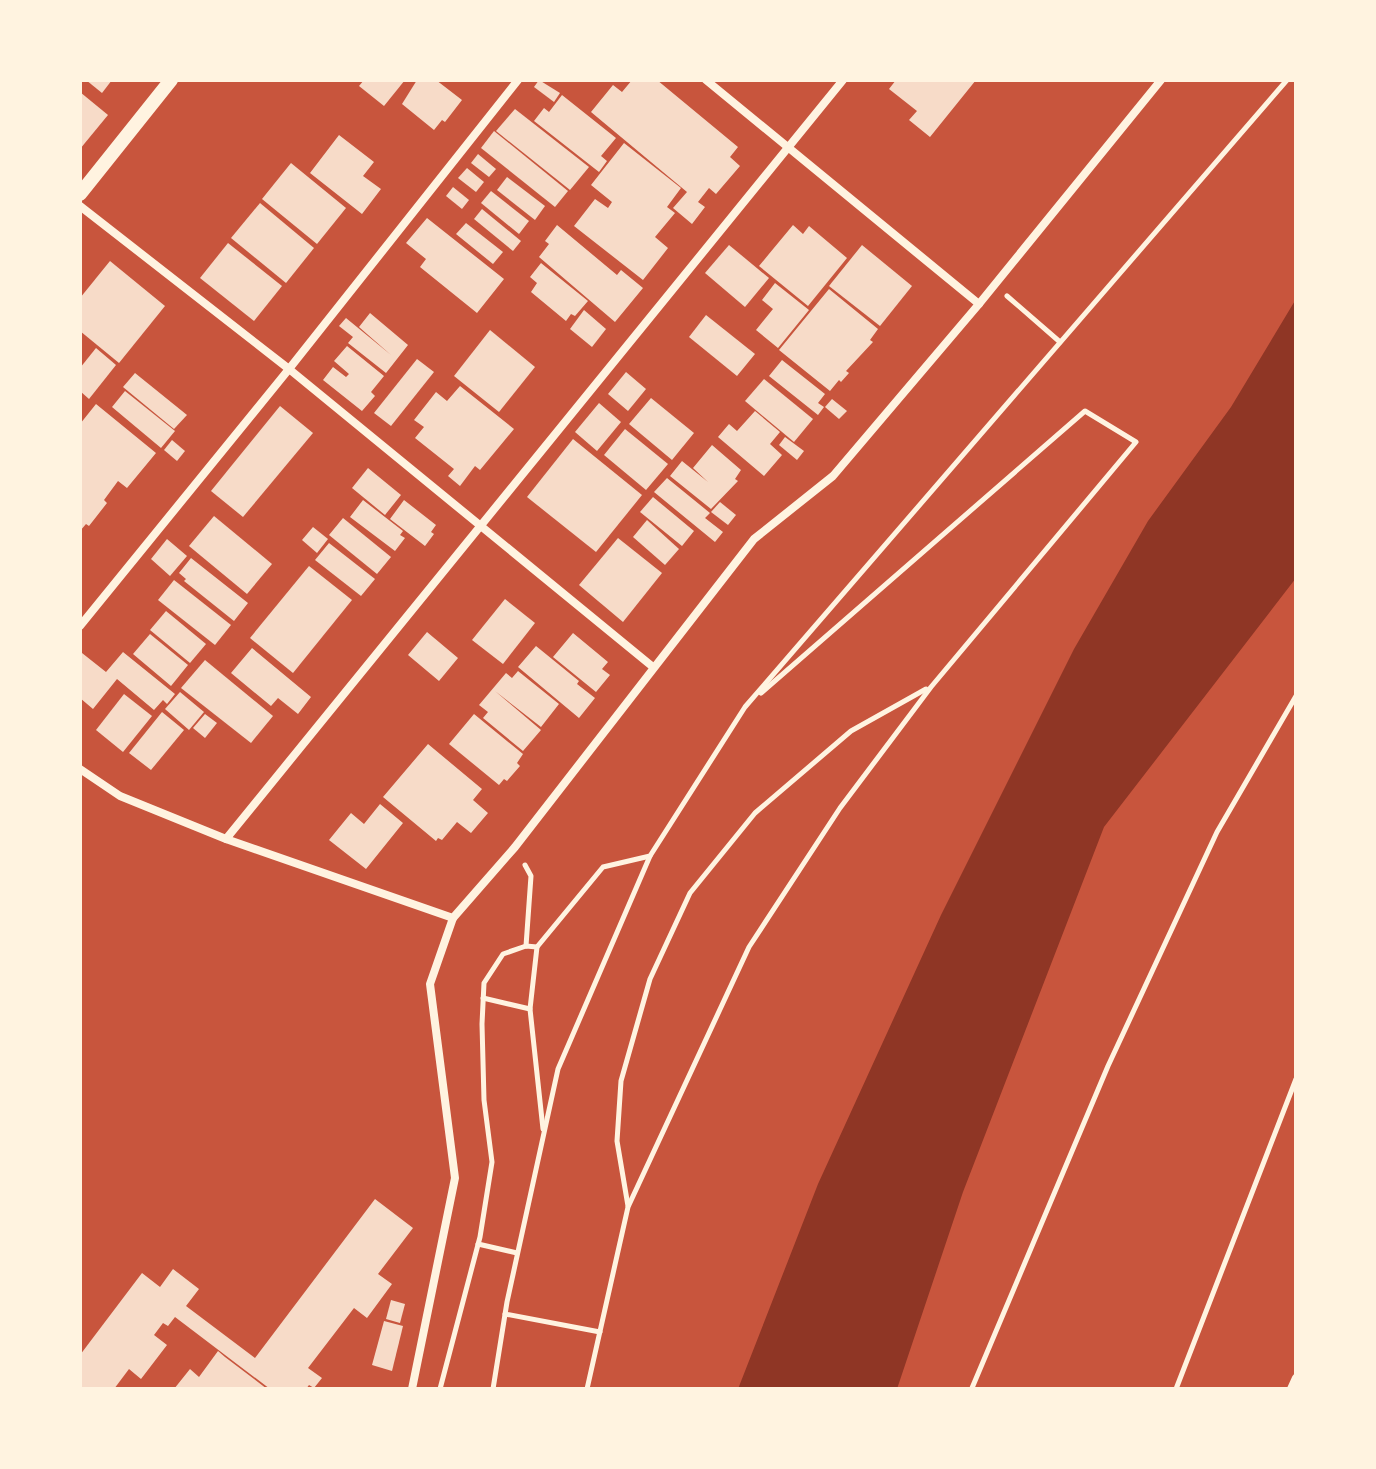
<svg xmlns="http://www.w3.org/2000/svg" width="1376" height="1469" font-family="Helvetica,sans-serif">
	<rect width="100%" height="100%" fill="#c8553d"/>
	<polygon fill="#8f3625" points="1296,299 1296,578 1104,827 963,1192 897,1389 738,1389 818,1184 941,915 1074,649 1148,521 1231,407"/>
	<g fill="#f7dbc8">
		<polygon points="86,80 112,80 102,93"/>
		<polygon points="364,80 405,80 384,106 359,86"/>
		<polygon points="417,80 436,80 462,100 445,122 442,120 434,130 402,104"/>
		<polygon points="539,80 560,93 554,102 534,87"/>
		<polygon points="632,80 657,80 738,147 730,157 740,166 716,194 709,188 698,202 705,207 692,224 673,208 687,192 591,112 613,85 622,92"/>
		<polygon points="896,80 976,80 930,137 909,120 917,111 889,89"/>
		<polygon points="80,92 108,115 80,149"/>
		<polygon points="562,95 616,138 601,156 607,161 599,172 534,121 544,108 549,112"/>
		<polygon points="515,109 589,167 570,190 496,131"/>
		<polygon points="494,131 568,191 555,207 481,148"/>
		<polygon points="339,135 374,162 363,176 381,189 362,214 310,173"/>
		<polygon points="624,143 681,188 667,207 675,213 655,237 668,248 643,280 574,226 595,199 608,208 612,202 591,185"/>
		<polygon points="478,154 496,169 489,177 471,163"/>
		<polygon points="291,163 346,208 317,244 262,199"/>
		<polygon points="467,168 484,182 476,192 458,178"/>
		<polygon points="507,177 545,206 535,220 497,190"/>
		<polygon points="453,187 469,200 462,209 446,196"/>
		<polygon points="491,191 529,221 519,234 481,203"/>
		<polygon points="260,203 314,248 286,283 231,238"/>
		<polygon points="482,209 521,241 513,251 474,219"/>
		<polygon points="427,218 504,279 477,313 420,267 426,259 406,243"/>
		<polygon points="466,223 503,252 493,264 456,234"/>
		<polygon points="557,225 617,275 621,270 643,288 615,322 539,257 549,244 545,241"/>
		<polygon points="793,225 803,234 809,226 847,258 808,306 759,266"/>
		<polygon points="228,243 282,286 254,321 200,278"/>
		<polygon points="729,245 769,278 745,307 705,273"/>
		<polygon points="862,245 912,286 880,326 829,286"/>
		<polygon points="110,261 165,306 119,363 80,331 80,298"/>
		<polygon points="541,263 588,301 575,316 571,314 566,321 531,292 537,283 530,277"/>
		<polygon points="775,283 809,310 778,348 756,330 773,309 762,300"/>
		<polygon points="829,289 878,329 870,340 873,342 846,371 849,373 841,382 839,380 830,391 779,350"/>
		<polygon points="584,310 606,329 592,347 570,329"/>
		<polygon points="370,313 408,345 386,373 348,343 353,337 339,326 346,318 391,355 359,327"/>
		<polygon points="706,315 755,354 737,376 689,337"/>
		<polygon points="490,330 535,367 499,412 454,376"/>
		<polygon points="347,346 384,376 371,392 375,396 362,411 323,380 333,367 346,377 349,374 334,361"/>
		<polygon points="96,348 116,365 89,399 80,391 80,368"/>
		<polygon points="417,359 434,372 391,426 374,413"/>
		<polygon points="782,360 825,394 818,403 824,407 818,415 769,376"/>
		<polygon points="626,372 646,389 628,411 608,394"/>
		<polygon points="135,373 187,415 174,429 123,387"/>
		<polygon points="764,379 813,419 794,442 745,401"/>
		<polygon points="460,386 514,429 480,470 475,466 460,486 448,476 454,469 415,438 424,427 414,420 436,392 447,401"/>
		<polygon points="125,391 175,431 161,448 112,407"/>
		<polygon points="651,398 694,433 672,460 629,424"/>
		<polygon points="832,399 847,411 839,419 825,407"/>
		<polygon points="599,403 621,422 597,451 575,432"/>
		<polygon points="96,404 156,453 127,488 118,481 104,500 107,503 89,526 86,524 80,531 80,424"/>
		<polygon points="280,406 313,433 243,517 211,491"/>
		<polygon points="755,411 780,432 770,444 782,455 764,476 718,437 729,424 737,431"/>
		<polygon points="625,429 668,464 646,490 604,455"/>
		<polygon points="785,437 804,451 797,460 779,445"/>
		<polygon points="573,439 642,495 596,552 527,497"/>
		<polygon points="172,440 185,451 177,461 164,450"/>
		<polygon points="712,445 741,470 735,479 738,481 711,509 670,476 682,461 708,482 693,468"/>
		<polygon points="368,468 401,495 385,515 352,488"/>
		<polygon points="667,478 710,513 705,518 723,532 715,542 654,492"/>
		<polygon points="653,497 694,531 682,546 640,512"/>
		<polygon points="363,500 403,531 400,535 405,538 395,551 350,517"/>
		<polygon points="404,500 436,525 431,532 434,534 425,546 390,519"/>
		<polygon points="720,502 736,515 728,525 711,512"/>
		<polygon points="214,516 272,564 247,594 189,546"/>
		<polygon points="343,518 391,557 377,574 329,535"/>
		<polygon points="647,520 679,549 665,565 633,537"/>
		<polygon points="313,527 328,539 317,553 302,540"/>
		<polygon points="618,538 662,573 623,622 579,585"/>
		<polygon points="167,539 187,556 170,576 151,559"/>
		<polygon points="329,543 375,579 361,596 315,560"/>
		<polygon points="191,558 248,603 234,621 184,581 186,579 179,573"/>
		<polygon points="309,566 352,600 293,673 250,638"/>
		<polygon points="174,580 231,625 215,645 158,600"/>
		<polygon points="505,599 535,623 503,664 472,640"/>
		<polygon points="166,611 206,644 190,663 150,630"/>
		<polygon points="427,632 458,658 439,681 408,655"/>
		<polygon points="573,633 608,662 602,669 610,675 596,692 553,657"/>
		<polygon points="150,634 188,665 171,686 133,654"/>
		<polygon points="536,646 579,681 577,684 595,698 579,718 518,667"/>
		<polygon points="252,648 311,697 298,714 278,698 271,706 231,673"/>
		<polygon points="123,652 175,694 167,704 163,700 154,710 117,679 93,709 80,698 80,656 82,653 106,672"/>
		<polygon points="205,660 273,716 251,743 181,688"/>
		<polygon points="518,671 559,704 541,727 495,691 541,730 523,751 483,718 488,712 479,705 506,673 512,678"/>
		<polygon points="180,692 204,712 189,730 165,709"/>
		<polygon points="124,694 152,716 123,752 96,730"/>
		<polygon points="162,712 184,730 151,770 129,753"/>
		<polygon points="205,714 217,723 205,738 193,728"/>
		<polygon points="474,714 523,754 517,763 520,766 507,781 504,779 499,785 449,744"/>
		<polygon points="428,744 482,789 473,800 488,813 471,833 457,822 442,840 438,838 436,841 383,797"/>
		<polygon points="380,804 403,823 366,869 329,840 351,813 364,824"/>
		<polygon points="375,1199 413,1228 378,1274 392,1284 367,1318 354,1308 308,1368 322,1378 314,1388 309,1385 306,1389 270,1389 175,1317 168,1326 163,1323 154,1335 167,1345 141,1379 129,1369 114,1389 80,1389 80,1355 142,1273 160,1287 173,1269 199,1289 186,1306 255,1358"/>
		<polygon points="391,1300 405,1304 400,1323 386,1319"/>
		<polygon points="384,1321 403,1326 392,1371 372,1365"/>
		<polygon points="218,1351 225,1357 267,1389 174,1389 190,1369 199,1377"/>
	</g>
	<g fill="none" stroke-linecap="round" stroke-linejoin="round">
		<g stroke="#fff3e0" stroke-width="5">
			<polyline points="1007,296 1060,342"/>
			<polyline points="525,865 531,876 526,946"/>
			<polyline points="537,947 530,1009 543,1129"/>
			<polyline points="483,998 530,1009"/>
			<polyline points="628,1206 617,1141 621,1081 650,979 690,893 755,813 851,731 926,689"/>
			<polyline points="478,1244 517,1253"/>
			<polyline points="505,1314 600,1332"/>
			<polyline points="972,1388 1108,1066 1217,832 1296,696"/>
			<polyline points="440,1389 480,1237 492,1162 484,1100 482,1024 484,983 503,954 526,946 537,947 603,867 650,856 745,707 1287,80"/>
			<polyline points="493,1389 507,1302 558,1069 650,856"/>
			<polyline points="587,1389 628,1207 749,947 840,808 931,687 1136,442 1085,411 761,693"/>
			<polyline points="1176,1389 1296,1079"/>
		</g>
		<g stroke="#fff3e0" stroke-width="8">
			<polyline points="706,80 979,304"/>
			<polyline points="80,206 289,369 653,667"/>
			<polyline points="80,626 289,369 518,80"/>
			<polyline points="80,769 120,796 226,839 453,918 515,847 754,539 833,476 979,304 1161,80"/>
			<polyline points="226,839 843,80"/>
			<polyline points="412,1389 455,1178 430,984 453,918"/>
			<polyline points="1291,1389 1296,1378"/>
		</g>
		<polyline stroke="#fff3e0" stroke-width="14" points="80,194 171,80"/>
	</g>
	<rect width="1376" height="1469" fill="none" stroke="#fff3e0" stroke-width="164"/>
</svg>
